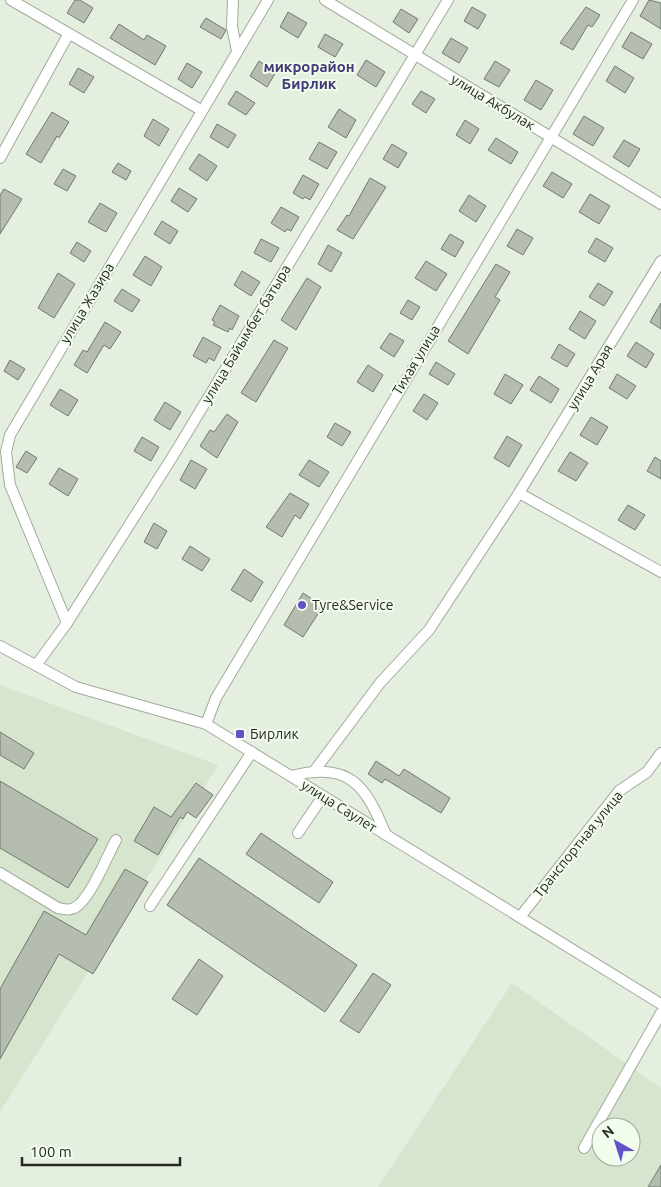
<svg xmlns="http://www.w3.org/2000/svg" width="661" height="1187" font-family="Ubuntu,sans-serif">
	<rect width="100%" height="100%" fill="#e5efe0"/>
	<g fill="#d7e5cf" fill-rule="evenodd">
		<polygon points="0,685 218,765 0,1112"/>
		<path d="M512,983L661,1088V1187H378ZM601,1127H631V1157H601Z"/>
	</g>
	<g fill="#b4bdaf" stroke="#717a6c">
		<polygon points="75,0 80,0 93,8 84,23 67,13"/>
		<polygon points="649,0 661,3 661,29 640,16"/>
		<polygon points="472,7 486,15 478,29 464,21"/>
		<polygon points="586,7 600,15 592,27 588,25 573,50 560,43"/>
		<polygon points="401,9 418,19 409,33 393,22"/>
		<polygon points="288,12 307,23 298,38 280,27"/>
		<polygon points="206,18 226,30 221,39 200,27"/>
		<polygon points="119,24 144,40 147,35 166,46 155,65 110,38"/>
		<polygon points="631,32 652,44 643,59 622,47"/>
		<polygon points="325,34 343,44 335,57 318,47"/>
		<polygon points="451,38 468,48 459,63 442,53"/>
		<polygon points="366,60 385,72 376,87 357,75"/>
		<polygon points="259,61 276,72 267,87 250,76"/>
		<polygon points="495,61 510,70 499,87 484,79"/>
		<polygon points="187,63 202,72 192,88 178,79"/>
		<polygon points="615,66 634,78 625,93 606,81"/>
		<polygon points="78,68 94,77 84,93 69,84"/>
		<polygon points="536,80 553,90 541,110 524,100"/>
		<polygon points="236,91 255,103 246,115 228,104"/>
		<polygon points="421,91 435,99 426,113 412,104"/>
		<polygon points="339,109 356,120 346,138 328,127"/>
		<polygon points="52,112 69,122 59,138 57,136 41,163 26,154"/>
		<polygon points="584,116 604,128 593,146 573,134"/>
		<polygon points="153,119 169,129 159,146 144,136"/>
		<polygon points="465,120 479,129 470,144 456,135"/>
		<polygon points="217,124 236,135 228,148 210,137"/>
		<polygon points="496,138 518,152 511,164 488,150"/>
		<polygon points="624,140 640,149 629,167 613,157"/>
		<polygon points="319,142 337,152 327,169 309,159"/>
		<polygon points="392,144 407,153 398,168 383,159"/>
		<polygon points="199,154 217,166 207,181 189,169"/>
		<polygon points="118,163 131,171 126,180 112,172"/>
		<polygon points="63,169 76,176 67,191 54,184"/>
		<polygon points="552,172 572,184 563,198 543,186"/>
		<polygon points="303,175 319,184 310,200 305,197 303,199 293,193"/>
		<polygon points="370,178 386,187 353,239 337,230 347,215 349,216"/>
		<polygon points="179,188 197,199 188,212 171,201"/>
		<polygon points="4,189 22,199 0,234 0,195"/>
		<polygon points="590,194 610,206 599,224 579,212"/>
		<polygon points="469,195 486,206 476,222 459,211"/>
		<polygon points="100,203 117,213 106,232 88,222"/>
		<polygon points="281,207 299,217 291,231 287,229 285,232 271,223"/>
		<polygon points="162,221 178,231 170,244 154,234"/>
		<polygon points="517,229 533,238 523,255 507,246"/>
		<polygon points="450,234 464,242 455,257 441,249"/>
		<polygon points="596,238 613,248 605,262 588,252"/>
		<polygon points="261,239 279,248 271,262 254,253"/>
		<polygon points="77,242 91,251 84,262 70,253"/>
		<polygon points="328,245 342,253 331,272 318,264"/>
		<polygon points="145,256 162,267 151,286 133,275"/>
		<polygon points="426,261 447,274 436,291 415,278"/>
		<polygon points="496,264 510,272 495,297 500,300 468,354 448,341"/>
		<polygon points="242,271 260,282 251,296 234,285"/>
		<polygon points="58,273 75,284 54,318 38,308"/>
		<polygon points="307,278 321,287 296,330 281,320"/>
		<polygon points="598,283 613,292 604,306 589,297"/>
		<polygon points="122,289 140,300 132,312 114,301"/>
		<polygon points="408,300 420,307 412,320 400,313"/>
		<polygon points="661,303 661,329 650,322"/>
		<polygon points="220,305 239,316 232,330 230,328 228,332 213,325 215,322 212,320"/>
		<polygon points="580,311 596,321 585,339 569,329"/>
		<polygon points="105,322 121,332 110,349 104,345 87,373 74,365 83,350 87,352"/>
		<polygon points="390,333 404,341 394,357 380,348"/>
		<polygon points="203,337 221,347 214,361 209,358 206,363 193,356"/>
		<polygon points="274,340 288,348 256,402 241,393"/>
		<polygon points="636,342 654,354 646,368 627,356"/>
		<polygon points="559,344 575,354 567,367 551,358"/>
		<polygon points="10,360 25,369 18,380 4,371"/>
		<polygon points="436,362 455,374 448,385 429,374"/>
		<polygon points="368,365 383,375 373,392 357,382"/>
		<polygon points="505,374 523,385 511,404 494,394"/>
		<polygon points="617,374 636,386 627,399 609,388"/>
		<polygon points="539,376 559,389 551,403 530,390"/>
		<polygon points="60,389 78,400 68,416 50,405"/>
		<polygon points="424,394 438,403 427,420 413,411"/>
		<polygon points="165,402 181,412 170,430 154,420"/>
		<polygon points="227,414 238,422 217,458 200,446 210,430 214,432"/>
		<polygon points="591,417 608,427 597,445 580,435"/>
		<polygon points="335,423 351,432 342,446 327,437"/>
		<polygon points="507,436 522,445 509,467 494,458"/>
		<polygon points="142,437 159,447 151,461 134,451"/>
		<polygon points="26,451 37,458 27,473 16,467"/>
		<polygon points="570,452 588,463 576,481 558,471"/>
		<polygon points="655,457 661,461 661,479 647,471"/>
		<polygon points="191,460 207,469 195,489 180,480"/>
		<polygon points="309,460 329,472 319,487 299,475"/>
		<polygon points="59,468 78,479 68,496 49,484"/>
		<polygon points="290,493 309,504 300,519 295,515 282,537 266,527"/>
		<polygon points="628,505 645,515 635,530 618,520"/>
		<polygon points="154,523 167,531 157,549 144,542"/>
		<polygon points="190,546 210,559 202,571 182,559"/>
		<polygon points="244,569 263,582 251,602 231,590"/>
		<polygon points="303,593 323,606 303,637 284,625"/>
		<polygon points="0,732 34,753 24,769 0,755"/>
		<polygon points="376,761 399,776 404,769 450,798 441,813 385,779 382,783 368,774"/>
		<polygon points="0,781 98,839 68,888 0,848"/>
		<polygon points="196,783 213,795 196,818 187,812 183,819 180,817 158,855 134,841 154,807 171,817"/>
		<polygon points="261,833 333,882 319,903 246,854"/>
		<polygon points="199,858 357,965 325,1012 167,905"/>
		<polygon points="125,869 148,882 93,974 59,954 0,1059 0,989 44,911 86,935"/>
		<polygon points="199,959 223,976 197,1015 172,999"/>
		<polygon points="373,973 391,985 359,1033 340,1021"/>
		<polygon points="661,1165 661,1187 648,1187"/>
	</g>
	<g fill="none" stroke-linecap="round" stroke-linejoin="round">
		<defs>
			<g id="minor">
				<polyline points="11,0 201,110"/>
				<polyline points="233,0 232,27 237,51"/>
				<polyline points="325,0 661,204"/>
				<polyline points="0,158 68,35"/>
				<polyline points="519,493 661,572"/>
				<polyline points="67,623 10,485 6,452 10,435 268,0"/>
				<polyline points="0,646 76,687 206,724 661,1004"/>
				<polyline points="37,664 67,623 173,456 448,0"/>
				<polyline points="206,724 216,698 633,0"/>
				<polyline points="315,770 380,683 429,630 519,493 661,261"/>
				<path d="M291,776C350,762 365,784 386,835"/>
				<polyline points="298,833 323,796"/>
				<path d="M0,873L58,908C63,909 69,911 74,908C89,902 107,856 116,840"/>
				<polyline points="150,906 252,752"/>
				<polyline points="520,917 619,791 647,772 661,753"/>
				<polyline points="584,1148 661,1013"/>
			</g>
		</defs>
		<use href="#minor" stroke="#a2ab9d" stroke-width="12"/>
		<use href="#minor" stroke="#fff" stroke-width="10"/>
	</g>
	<g fill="#6152ca" stroke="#f2fced" stroke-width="2">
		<circle cx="302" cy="605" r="5"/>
		<rect x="235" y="729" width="10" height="10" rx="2.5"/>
	</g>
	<g text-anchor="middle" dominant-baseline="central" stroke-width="4" stroke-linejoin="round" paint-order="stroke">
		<g font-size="14" fill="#252923" stroke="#f2fced">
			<text transform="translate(493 102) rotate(31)">улица Акбулак</text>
			<text transform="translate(87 303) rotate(-59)">улица Жазира</text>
			<text transform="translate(246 334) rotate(-59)">улица Байымбет батыра</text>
			<text transform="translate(416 360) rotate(-59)">Тихая улица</text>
			<text transform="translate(590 377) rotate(-59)">улица Арая</text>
			<text transform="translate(339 806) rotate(32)">улица Саулет</text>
			<text transform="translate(578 844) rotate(-51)">Транспортная улица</text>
		</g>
		<g font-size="14" fill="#252923" stroke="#f2fced" text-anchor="start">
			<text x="312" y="605">Tyre&amp;Service</text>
			<text x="250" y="734">Бирлик</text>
		</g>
		<g font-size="15" font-weight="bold" fill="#3f3b78" stroke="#f2fced">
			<text x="309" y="66">микрорайон<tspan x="309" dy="17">Бирлик</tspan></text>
		</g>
	</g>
	<g transform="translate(616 1142) rotate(321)"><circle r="24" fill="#f2fced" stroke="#a0a89c"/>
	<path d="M0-4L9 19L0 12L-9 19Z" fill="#6152ca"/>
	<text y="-8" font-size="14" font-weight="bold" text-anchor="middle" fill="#252923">N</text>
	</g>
	<path d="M22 1157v8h158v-8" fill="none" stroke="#252923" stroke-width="2.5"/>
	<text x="30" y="1157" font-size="15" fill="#252923" stroke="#f2fced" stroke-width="4" paint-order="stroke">100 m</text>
</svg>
